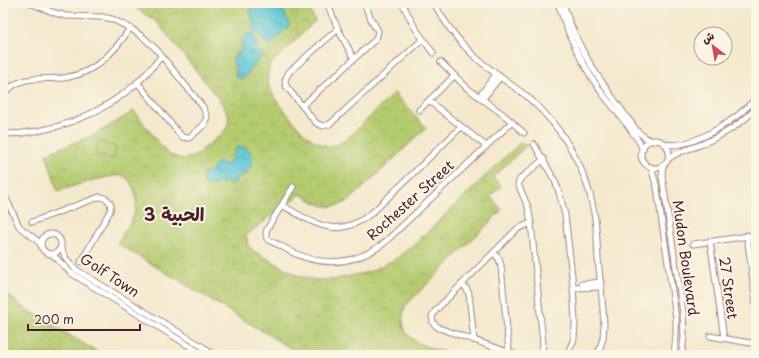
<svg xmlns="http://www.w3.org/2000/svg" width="759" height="358" font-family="'Playpen Sans','Playpen Sans Arabic',sans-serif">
	<defs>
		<pattern id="grass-dots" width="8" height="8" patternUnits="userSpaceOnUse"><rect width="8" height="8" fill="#b4cb6f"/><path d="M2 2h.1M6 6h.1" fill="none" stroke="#9cae60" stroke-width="1.8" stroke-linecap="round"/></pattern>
		<pattern id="park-crowns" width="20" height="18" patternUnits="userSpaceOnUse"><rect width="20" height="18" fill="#b4cb6f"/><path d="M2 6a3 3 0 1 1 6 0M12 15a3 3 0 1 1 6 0" fill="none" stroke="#9cae60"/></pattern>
		<pattern id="water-ripples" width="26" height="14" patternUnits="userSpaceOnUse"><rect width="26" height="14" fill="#5bc6d5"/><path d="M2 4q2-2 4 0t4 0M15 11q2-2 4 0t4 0" fill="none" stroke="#4da0ad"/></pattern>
	</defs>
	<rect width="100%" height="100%" fill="#fcf5e5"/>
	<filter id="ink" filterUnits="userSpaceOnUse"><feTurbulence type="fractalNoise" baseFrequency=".025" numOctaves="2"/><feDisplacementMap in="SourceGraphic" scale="8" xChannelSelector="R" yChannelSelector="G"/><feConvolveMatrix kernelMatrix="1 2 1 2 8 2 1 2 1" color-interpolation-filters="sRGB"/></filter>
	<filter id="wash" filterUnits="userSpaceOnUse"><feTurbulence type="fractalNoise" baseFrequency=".012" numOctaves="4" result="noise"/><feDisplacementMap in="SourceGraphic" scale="16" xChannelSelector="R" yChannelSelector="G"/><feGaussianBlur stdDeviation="0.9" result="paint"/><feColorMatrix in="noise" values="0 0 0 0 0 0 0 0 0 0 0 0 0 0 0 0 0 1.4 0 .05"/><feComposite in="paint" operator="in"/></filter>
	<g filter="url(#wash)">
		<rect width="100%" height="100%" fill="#f4e8cd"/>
		<polygon fill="url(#grass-dots)" stroke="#7f754d" points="3,291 23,307 102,355 3,355"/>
		<path fill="url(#park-crowns)" stroke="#7f754d" d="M134,3H307L315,21L270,65C269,70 267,75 268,80C269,93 278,102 286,112C298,127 314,150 337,145C347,142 383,103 394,93L426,128L349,201C326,211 321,206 301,194L246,235L248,246L255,252L299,276L316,280H332L369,272L394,260L417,242L521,142L527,145L493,177L501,186L490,196L502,210L405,306C394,342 426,346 451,355H296L297,352L117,243C129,224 143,211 133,187C131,183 128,178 124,176C111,173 71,187 58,191L46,154L94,135L134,111L162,147L170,155L182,159L193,157L222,134L227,127L229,118L226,110L222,103L157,22L133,6Z"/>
		<polygon fill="#b4cb6f" stroke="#7f754d" points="99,141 117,148 112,160 95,153"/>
		<g fill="url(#water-ripples)" stroke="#527280">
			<polygon points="254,3 280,5 290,25 271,44 269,45 265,43 259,35 253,30 253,20 250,10"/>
			<path d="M247,34H250C258,37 254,39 256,45C257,49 261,51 262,55L258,61L251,67L247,75L244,78L240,79L237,77L235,74L236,68L232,59L233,57L242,50V39Z"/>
			<path d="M240,147C248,148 250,150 253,158L247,174L237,177L234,183L230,185C221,178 218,184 210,186L204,183L202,177L203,173L212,171L216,164L219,162L224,165L230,162L236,149Z"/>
		</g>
	</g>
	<g filter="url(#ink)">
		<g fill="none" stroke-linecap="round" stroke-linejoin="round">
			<defs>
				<g id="minor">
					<polyline points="30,3 55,13 66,16 102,17 112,19 130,28 143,37 156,49 203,107 207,117 203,126"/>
					<polyline points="327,3 338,29 354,59"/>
					<polyline points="364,3 374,26"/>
					<polyline points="402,3 414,26 433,53"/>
					<path d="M434,3C447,27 464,49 486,66C500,78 516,87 530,99C563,128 587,169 594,213C597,228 597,243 598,258C600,281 603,303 604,325L603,338L598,355"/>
					<path d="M558,3C568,35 583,67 603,94C616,112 633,129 643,149"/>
					<path d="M563,3C578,54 607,90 638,132L646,138L653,141"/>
					<polyline points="304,7 318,3"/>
					<polyline points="338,29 289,72 285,80 286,86 316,123 323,126 330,124 423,39"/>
					<polyline points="441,62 467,88 504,115 524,133"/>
					<polyline points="3,72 8,89"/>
					<polyline points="137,82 182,137 189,138 205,124"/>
					<path d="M3,95C23,71 44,82 69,77C96,72 116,50 130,28"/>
					<polyline points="479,97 496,74"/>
					<polyline points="482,100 500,77"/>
					<polyline points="429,101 486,146"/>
					<polyline points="302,106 376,39 378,31 374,23"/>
					<polyline points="419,110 454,76"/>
					<path d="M3,134C52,134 99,116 136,84C145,76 153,66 161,57"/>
					<circle cx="655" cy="154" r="14"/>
					<polyline points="534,144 555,181 559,192 565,215 573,285 575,323 574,339 567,355"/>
					<path d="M665,144C692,150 739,118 756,98"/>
					<path d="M668,159C678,151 691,149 702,144C722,136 741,124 756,109"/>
					<polyline points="663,165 662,176 683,313 684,336 682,355"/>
					<polyline points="651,167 657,188 676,318 676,335 674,355"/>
					<path d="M293,187L267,229L266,233L267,239C271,242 276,243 281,246C315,267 351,268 384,243L512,122"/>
					<path d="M3,192L19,226C26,234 35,236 41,245"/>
					<path d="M282,205C316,225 339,241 374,211L461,127"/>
					<path d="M32,222L99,197C105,197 109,199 111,205L110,211L81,262"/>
					<circle cx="51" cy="244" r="10"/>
					<polyline points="747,235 756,304"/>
					<polyline points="710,241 724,338"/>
					<polyline points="693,244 756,235"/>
					<polyline points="61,247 65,257 75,269 203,347 213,355"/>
					<polyline points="494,253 499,259 501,266 509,352"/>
					<polyline points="52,254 71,273 204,355"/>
					<polyline points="462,284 466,288 469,294 474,340"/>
					<polyline points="582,284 601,282"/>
					<polyline points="573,288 601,287"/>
					<polyline points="710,336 756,344"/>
					<polyline points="517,355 439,328 433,323 432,316 436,310 517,229 531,223"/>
					<polyline points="541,355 543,343 531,223 528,207 518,184 520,179 544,159"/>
				</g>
			</defs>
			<use href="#minor" stroke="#9f847c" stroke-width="7"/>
			<use href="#minor" stroke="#fff" stroke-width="5"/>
		</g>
	</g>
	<g text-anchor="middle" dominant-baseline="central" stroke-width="4" stroke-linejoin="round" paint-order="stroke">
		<g font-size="14" fill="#4a1f2b" stroke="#fcf5e5">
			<text transform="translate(410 200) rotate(-42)">Rochester Street</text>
			<text transform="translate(686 258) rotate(82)">Mudon Boulevard</text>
			<text transform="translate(110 275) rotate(33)">Golf Town</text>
			<text transform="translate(729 288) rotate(82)">27 Street</text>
		</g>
		<g font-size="18" font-weight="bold" fill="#4a1f2b" stroke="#fcf5e5">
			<text x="174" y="213">الحبية 3</text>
		</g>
	</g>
	<rect width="759" height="358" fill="none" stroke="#fcf5e5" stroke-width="16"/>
	<g transform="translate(713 46) rotate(329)"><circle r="19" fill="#fcf5e5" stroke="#b59f9b"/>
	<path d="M0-3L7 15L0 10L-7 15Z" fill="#d1495b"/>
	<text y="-6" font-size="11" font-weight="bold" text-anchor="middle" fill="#4a1f2b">ش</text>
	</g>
	<path d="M28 324v6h112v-6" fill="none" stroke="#4a1f2b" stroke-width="2"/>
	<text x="34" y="324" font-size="12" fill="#4a1f2b" stroke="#fcf5e5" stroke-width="3" paint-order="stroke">200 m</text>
</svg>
